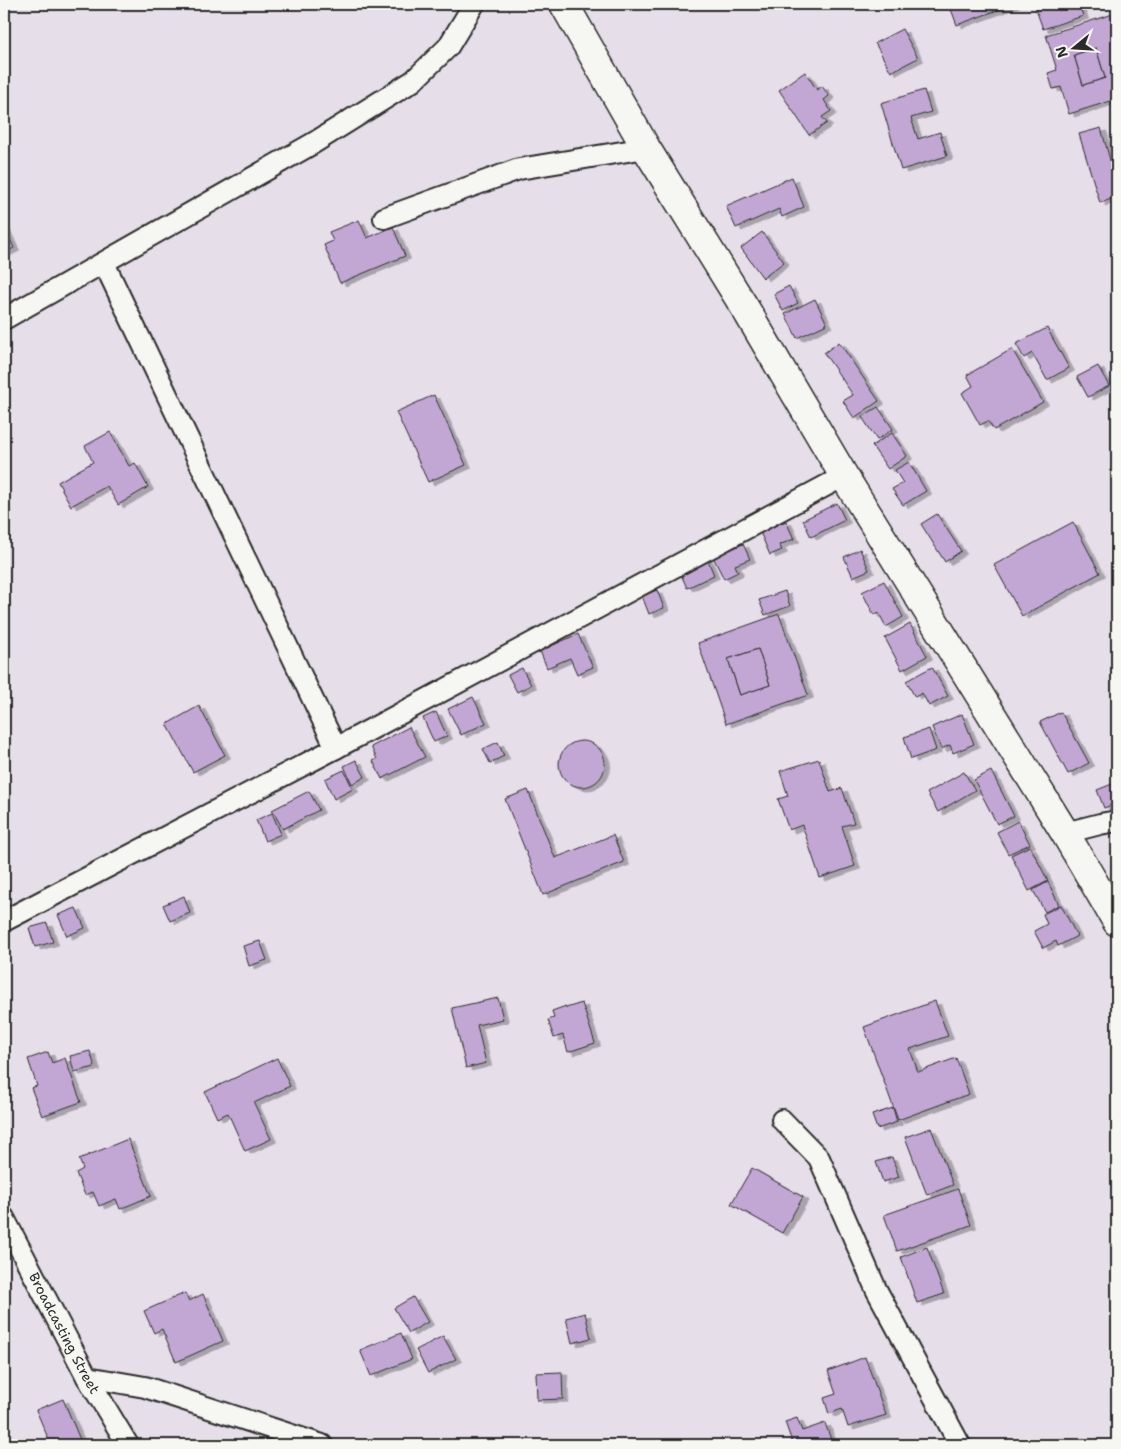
<svg xmlns="http://www.w3.org/2000/svg" width="1121" height="1449" font-family="'Shantell Sans',sans-serif">
	<defs>
		<filter id="shadow"><feDropShadow dx="5.5" dy="3" stdDeviation="0" flood-color="#0004"/></filter>
	</defs>
	<rect width="100%" height="100%" fill="#e6dee9"/>
	<filter id="ink" filterUnits="userSpaceOnUse"><feTurbulence type="fractalNoise" baseFrequency=".02" numOctaves="2"/><feDisplacementMap in="SourceGraphic" scale="10" xChannelSelector="R" yChannelSelector="G"/><feConvolveMatrix kernelMatrix="1 2 1 2 8 2 1 2 1" color-interpolation-filters="sRGB"/></filter>
	<g filter="url(#ink)">
		<g fill="#c2a7d5" stroke="#2b2b2b" fill-rule="evenodd" filter="url(#shadow)">
			<polygon points="949,4 1014,4 957,25"/>
			<polygon points="1034,4 1079,4 1083,16 1043,29"/>
			<path d="M1113,14L1117,27V99L1069,114L1061,87L1053,89L1048,73L1057,70L1046,35ZM1096,48L1105,78L1083,85L1074,55Z"/>
			<polygon points="902,29 918,58 891,72 875,43"/>
			<polygon points="1096,48 1105,78 1083,85 1074,55"/>
			<polygon points="805,72 817,90 822,86 829,96 824,100 831,111 822,117 827,123 809,135 779,90"/>
			<polygon points="924,90 931,112 911,118 918,139 940,132 947,156 901,170 881,103"/>
			<polygon points="1101,128 1112,167 1117,165 1117,197 1100,203 1079,134"/>
			<polygon points="792,177 804,207 782,217 779,209 736,228 726,206"/>
			<polygon points="359,220 367,238 393,227 405,256 340,283 324,245 333,241 329,232"/>
			<polygon points="4,226 14,248 4,253"/>
			<polygon points="762,232 784,262 763,278 741,248"/>
			<polygon points="789,286 798,303 783,311 774,294"/>
			<polygon points="815,299 827,324 797,338 785,314"/>
			<polygon points="1047,328 1069,368 1047,380 1032,353 1024,358 1016,344"/>
			<polygon points="839,342 879,401 854,418 843,401 853,395 824,353"/>
			<polygon points="1012,349 1043,402 994,430 988,421 980,425 962,393 973,386 967,375"/>
			<polygon points="1098,366 1109,386 1088,397 1077,377"/>
			<polygon points="434,395 466,465 428,482 396,412"/>
			<polygon points="878,407 893,429 877,440 862,417"/>
			<polygon points="110,432 129,466 135,463 148,487 118,505 107,486 71,506 58,482 93,462 85,446"/>
			<polygon points="892,433 907,456 888,469 872,446"/>
			<polygon points="909,462 926,491 903,505 892,489 903,483 895,470"/>
			<polygon points="837,503 845,520 811,537 803,520"/>
			<polygon points="937,514 961,551 945,562 921,524"/>
			<polygon points="786,521 794,539 779,545 782,550 770,555 760,532"/>
			<polygon points="1073,522 1100,573 1022,616 994,565"/>
			<polygon points="743,544 750,559 735,565 738,572 724,579 713,557"/>
			<polygon points="860,549 869,570 853,577 844,557"/>
			<polygon points="707,558 714,575 687,588 679,570"/>
			<polygon points="884,581 903,617 886,627 879,613 874,615 862,592"/>
			<polygon points="657,590 664,608 649,614 642,596"/>
			<polygon points="785,591 790,606 765,615 759,600"/>
			<path d="M779,614L808,695L726,724L698,643ZM758,649L770,685L740,695L728,659Z"/>
			<polygon points="910,624 927,656 902,670 885,638"/>
			<polygon points="578,634 593,667 577,674 570,658 547,668 540,651"/>
			<polygon points="758,649 770,685 740,695 728,659"/>
			<polygon points="932,667 948,696 929,706 922,693 915,697 906,681"/>
			<polygon points="522,668 531,685 517,692 508,675"/>
			<polygon points="473,697 486,723 461,735 448,709"/>
			<polygon points="199,706 225,755 193,772 167,724"/>
			<polygon points="436,712 447,736 434,742 423,718"/>
			<polygon points="1061,712 1089,763 1068,774 1040,722"/>
			<polygon points="962,714 974,744 953,753 950,745 941,749 932,727"/>
			<polygon points="409,727 425,757 382,779 373,761 377,759 371,747"/>
			<polygon points="929,729 936,750 911,759 904,737"/>
			<circle cx="582" cy="764" r="23"/>
			<polygon points="498,742 504,756 490,763 483,749"/>
			<polygon points="819,759 830,792 842,788 854,823 842,826 855,866 820,878 802,825 789,830 778,799 788,796 780,771"/>
			<polygon points="356,760 365,777 352,784 344,766"/>
			<polygon points="344,770 353,789 334,799 325,779"/>
			<polygon points="991,771 1014,816 997,824 974,780"/>
			<polygon points="964,772 975,790 938,812 927,793"/>
			<polygon points="1117,782 1117,803 1104,808 1097,790"/>
			<polygon points="528,790 555,858 613,835 624,862 543,895 505,799"/>
			<polygon points="309,791 319,810 283,829 272,810"/>
			<polygon points="272,813 281,834 265,841 256,820"/>
			<polygon points="1018,821 1030,844 1008,854 997,832"/>
			<polygon points="1030,846 1048,881 1029,891 1011,855"/>
			<polygon points="1048,882 1059,905 1045,912 1033,890"/>
			<polygon points="184,896 190,913 170,921 163,905"/>
			<polygon points="1061,905 1077,936 1058,946 1056,941 1043,948 1034,931 1047,924 1043,914"/>
			<polygon points="76,908 85,928 67,936 58,915"/>
			<polygon points="47,923 53,942 35,947 29,928"/>
			<polygon points="260,941 267,960 249,966 243,946"/>
			<polygon points="498,998 503,1019 477,1025 486,1063 466,1068 452,1008"/>
			<polygon points="935,1001 948,1036 910,1049 918,1072 956,1058 969,1094 898,1120 864,1027"/>
			<polygon points="582,1003 595,1043 568,1052 563,1035 554,1038 548,1020 554,1018 552,1011 566,1006 566,1008"/>
			<polygon points="90,1051 95,1067 74,1072 70,1056"/>
			<polygon points="48,1052 52,1063 65,1058 81,1102 42,1116 31,1088 37,1086 28,1059"/>
			<polygon points="277,1058 290,1086 254,1103 271,1139 245,1151 228,1113 217,1118 205,1092"/>
			<polygon points="893,1108 897,1122 877,1129 872,1115"/>
			<polygon points="931,1128 953,1185 927,1195 905,1137"/>
			<polygon points="128,1139 151,1196 120,1209 116,1199 99,1206 93,1192 85,1195 76,1173 83,1169 79,1159"/>
			<polygon points="892,1157 899,1177 883,1182 876,1162"/>
			<polygon points="752,1168 803,1197 782,1233 731,1204"/>
			<polygon points="958,1189 971,1225 897,1251 884,1215"/>
			<polygon points="927,1247 944,1294 917,1303 901,1257"/>
			<polygon points="185,1293 189,1301 203,1294 223,1341 176,1362 162,1329 154,1333 144,1311"/>
			<polygon points="413,1297 428,1322 409,1333 394,1308"/>
			<polygon points="585,1313 591,1338 572,1343 566,1318"/>
			<polygon points="401,1333 412,1359 371,1376 360,1350"/>
			<polygon points="443,1336 456,1359 428,1373 416,1350"/>
			<polygon points="865,1357 886,1415 848,1427 842,1409 829,1414 824,1398 836,1394 828,1371"/>
			<polygon points="562,1372 563,1399 537,1400 536,1373"/>
			<polygon points="63,1399 81,1442 74,1445 51,1445 36,1410"/>
			<polygon points="797,1418 802,1431 825,1423 833,1445 793,1445 785,1422"/>
		</g>
		<g fill="none" stroke-linecap="round" stroke-linejoin="round">
			<defs>
				<g id="minor">
					<polyline points="384,218 519,169 646,148"/>
					<polyline points="104,263 336,748"/>
					<polyline points="4,319 312,144 413,81 448,47 474,4"/>
					<polyline points="1065,833 1100,824 1117,821"/>
					<polyline points="4,921 336,748 844,476"/>
					<polyline points="782,1120 819,1158 876,1289 960,1445"/>
					<path id="s1" d="M4,1218L87,1377L128,1445"/>
					<polyline points="87,1377 145,1387 322,1445"/>
				</g>
				<polyline id="secondary" points="564,4 646,148 745,308 844,476 1065,833 1117,922"/>
			</defs>
			<use href="#minor" stroke="#2b2b2b" stroke-width="24"/>
			<use href="#secondary" stroke="#2b2b2b" stroke-width="31"/>
			<use href="#minor" stroke="#f6f6f2" stroke-width="20"/>
			<use href="#secondary" stroke="#f6f6f2" stroke-width="28"/>
		</g>
	</g>
	<g text-anchor="middle" dominant-baseline="central" stroke-width="5" stroke-linejoin="round" paint-order="stroke">
		<g font-size="14" fill="#2b2b2b" stroke="#f6f6f2">
			<text stroke="none"><textPath href="#s1" startOffset="130">Broadcasting Street</textPath></text>
		</g>
	</g>
	<rect width="1121" height="1449" fill="none" stroke="#f6f6f2" stroke-width="20"/>
	<rect x="10" y="10" width="1101" height="1429" fill="none" stroke="#2b2b2b" stroke-width="2" filter="url(#ink)"/>
	<g transform="translate(1074 48) rotate(252)" stroke="#f6f6f2" stroke-width="4" paint-order="stroke">
	<path d="M0-4L9 19L0 12L-9 19Z" fill="#2b2b2b"/>
	<text y="-8" font-size="14" font-weight="bold" text-anchor="middle" fill="#2b2b2b">N</text>
	</g>
</svg>
